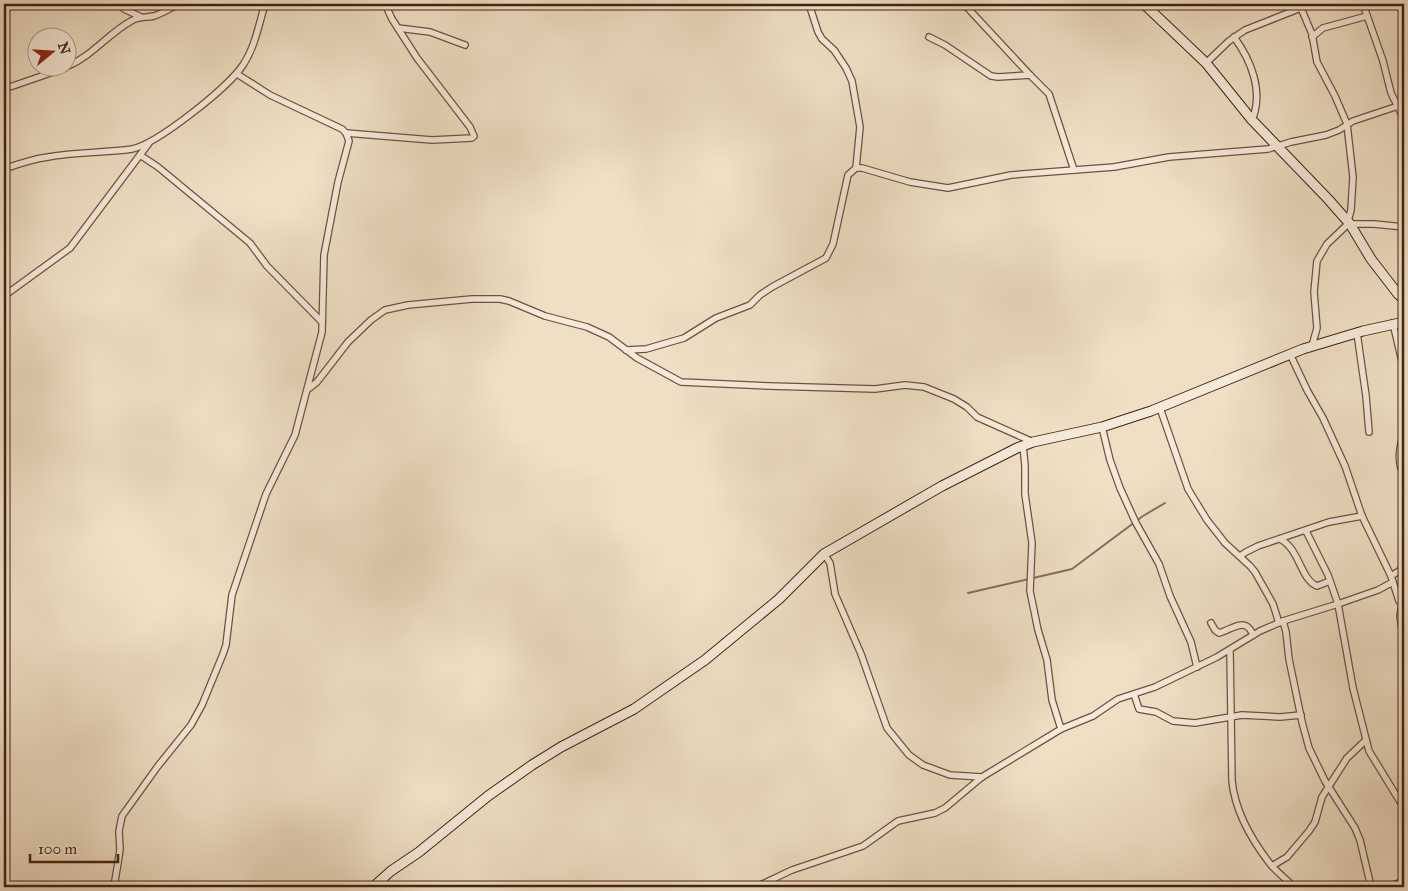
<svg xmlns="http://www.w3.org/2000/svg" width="1408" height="891" font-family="'IM FELL Great Primer',serif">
	<rect width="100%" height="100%" fill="#efdfc5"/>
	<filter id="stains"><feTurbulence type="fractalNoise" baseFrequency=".004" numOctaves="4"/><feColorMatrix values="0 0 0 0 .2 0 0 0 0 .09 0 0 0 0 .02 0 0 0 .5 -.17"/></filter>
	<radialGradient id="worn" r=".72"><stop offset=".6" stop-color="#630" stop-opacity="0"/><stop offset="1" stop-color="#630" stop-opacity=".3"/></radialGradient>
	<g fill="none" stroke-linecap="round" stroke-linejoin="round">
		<polyline stroke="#876d59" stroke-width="2" points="968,593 1072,569 1143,516 1165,503"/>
		<defs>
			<g id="street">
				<polyline points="120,4 124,9 141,17"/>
				<polyline points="809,4 818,32 822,39 834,50 846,68 852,81 860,127 856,168"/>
				<polyline points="964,4 1030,75"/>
				<polyline points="1363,4 1383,61 1391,93 1402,115 1404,132"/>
				<polyline points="1301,8 1312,34 1317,62 1335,96 1347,124 1353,177 1351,210 1348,221"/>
				<polyline points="398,28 430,32 465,45"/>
				<polyline points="929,37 945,45 991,76 998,77 1030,75 1049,94 1074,170"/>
				<path d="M1234,37C1251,60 1264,92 1252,120"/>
				<polyline points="1312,37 1323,28 1367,16"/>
				<polyline points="1206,63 1229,41 1245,30 1311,4"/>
				<path d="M68,66C93,55 108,34 131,21C139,16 146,18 154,16C163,13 171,8 179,4"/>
				<polyline points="4,89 65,68"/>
				<polyline points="346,133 432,140 472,138 474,136 470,127 417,58 392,19 385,4"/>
				<polyline points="140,155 158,167 250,243 267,266 322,322"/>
				<path d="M4,169C18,164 33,159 48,157C75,152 104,153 132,149C157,144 229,87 243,65C255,47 259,24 265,4"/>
				<polyline points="1350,224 1374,224 1404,227"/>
				<polyline points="4,296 70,248 149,143"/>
				<polyline points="1393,323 1404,370"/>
				<polyline points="1357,333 1366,396 1369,432"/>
				<polyline points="1312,346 1317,328 1314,292 1317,261 1327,244 1349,223"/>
				<polyline points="626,350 646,349 684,338 716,318 750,305 760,295 772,287 826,258 833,244 848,175 856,168 862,168 910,182 948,188 1011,175 1114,167 1169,157 1268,149 1291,142 1326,135 1339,130 1353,121 1404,104"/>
				<polyline points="1290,354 1307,390 1323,418 1345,466 1362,516 1391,576 1399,601 1404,606"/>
				<polyline points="308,389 317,382 348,342 371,320 385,310 408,305 472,299 500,299 509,301 545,316 587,327 609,337 637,358 681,382 769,386 875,389 905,385 924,387 954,399 967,407 977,417 1033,442"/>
				<polyline points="1160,408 1188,489 1207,520 1225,543 1250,566 1255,572 1273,604 1279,623"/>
				<polyline points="1102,427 1110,460 1120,488 1136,523 1159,564 1170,596 1191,642 1197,667"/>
				<path d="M1404,431C1400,446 1396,461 1404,475"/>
				<polyline points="1023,445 1025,466 1025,494 1032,543 1030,591 1038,630 1047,660 1052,700 1061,729"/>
				<polyline points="1306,531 1328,575 1338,604 1353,688 1369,751 1404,808"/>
				<path d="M1280,539C1300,549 1300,579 1317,586L1330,581"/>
				<polyline points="824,554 830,563 835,594 861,654 887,728 909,755 923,765 950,775 982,777"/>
				<polyline points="1240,556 1246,552 1258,546 1329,522 1362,516"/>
				<polyline points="1391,576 1404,568"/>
				<polyline points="1402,605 1400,616 1404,642"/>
				<polyline points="1283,621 1286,632 1289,659 1302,722 1309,748 1325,781 1355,828 1360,840 1371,887"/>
				<path d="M1211,623L1215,630L1219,633C1233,629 1246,616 1253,635"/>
				<path d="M1230,650L1232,781C1235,811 1253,842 1271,865C1278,873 1287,880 1294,887"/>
				<polyline points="1134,694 1139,709 1156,712 1173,721 1195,723 1242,715 1280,717 1301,715"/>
				<polyline points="1272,866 1287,857 1309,831 1315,822 1322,797 1347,758 1366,740"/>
				<polyline points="114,887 120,850 119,831 122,816 158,766 191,725 202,705 223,654 226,645 232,595 266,494 295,435 322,332 324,255 338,182 349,141 346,133 342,129 270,95 237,74"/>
				<polyline points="756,887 792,870 863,846 898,821 935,813 945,808 982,777 1061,729 1093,716 1118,699 1155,687 1217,657 1260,631 1283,621 1338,604 1378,590 1393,582"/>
				<polyline points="1388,887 1404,881"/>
			</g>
			<g id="secondary">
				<polyline points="1144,4 1206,63 1252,120 1328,199 1350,224 1371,259 1398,294 1404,299"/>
				<polyline points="373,887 391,871 419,852 488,796 532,765 561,747 634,709 705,660 779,599 824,554 942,486 1017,448 1033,442 1102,427 1151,411 1303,349 1363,331 1404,322"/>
			</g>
		</defs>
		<use href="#street" stroke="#6e5140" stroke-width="8"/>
		<use href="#secondary" stroke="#432213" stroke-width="11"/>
		<use href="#street" stroke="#f5ead9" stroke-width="5.5"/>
		<use href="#secondary" stroke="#f5ead9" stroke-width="9"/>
	</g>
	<rect width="1408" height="891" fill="none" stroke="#efdfc5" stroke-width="20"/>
	<rect x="5" y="5" width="1398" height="881" fill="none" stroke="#432213" stroke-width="2.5"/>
	<rect x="10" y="10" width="1388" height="871" fill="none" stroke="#432213"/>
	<g transform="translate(52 52) rotate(72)"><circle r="24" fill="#f5ead9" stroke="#ae9a8a"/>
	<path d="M0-4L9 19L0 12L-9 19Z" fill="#8f2418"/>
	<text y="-8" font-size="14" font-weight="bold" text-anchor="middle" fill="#432213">N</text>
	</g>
	<path d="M30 854v8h88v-8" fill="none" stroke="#432213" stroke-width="2.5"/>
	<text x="38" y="854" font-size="15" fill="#432213" stroke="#f5ead9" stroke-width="4" paint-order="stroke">100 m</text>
	<rect width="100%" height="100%" filter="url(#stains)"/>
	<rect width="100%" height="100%" fill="url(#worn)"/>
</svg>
